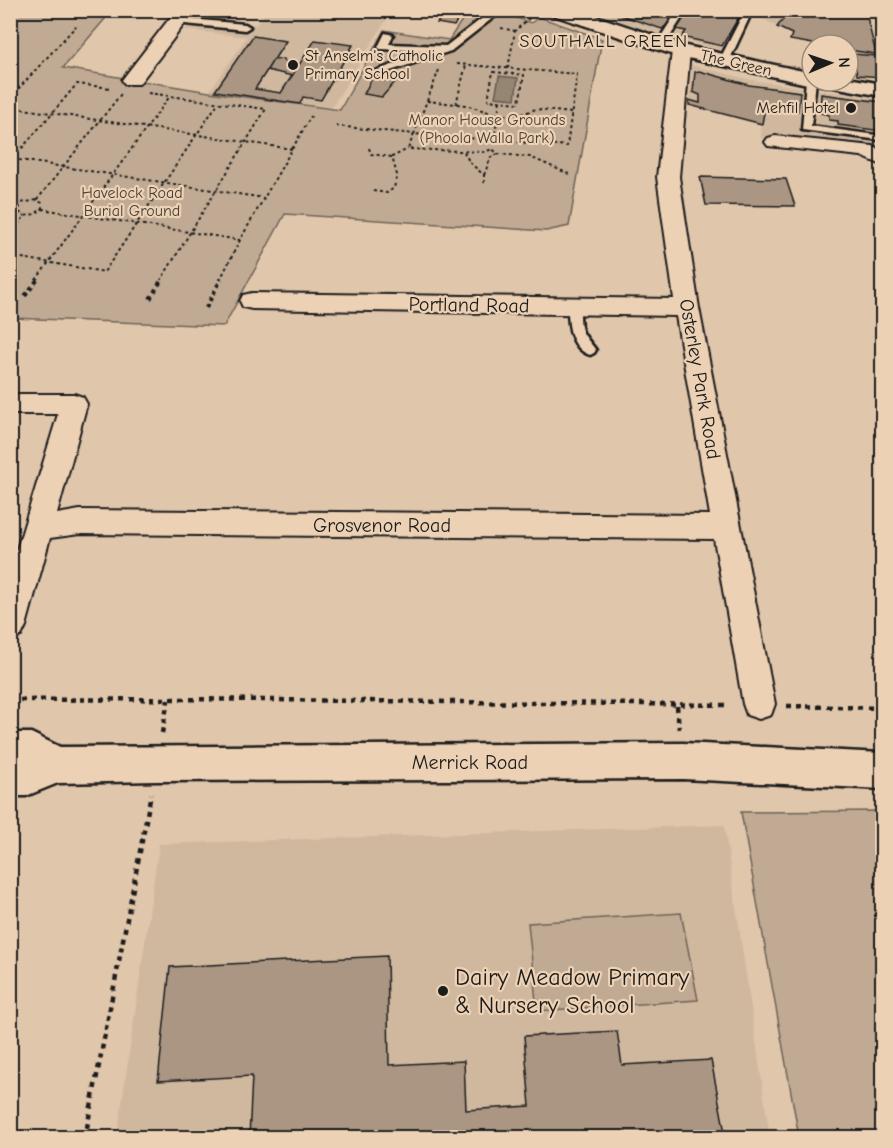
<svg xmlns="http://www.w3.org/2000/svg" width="893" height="1148" font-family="'Comic Neue',sans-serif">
	<rect width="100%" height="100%" fill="#e0c6ab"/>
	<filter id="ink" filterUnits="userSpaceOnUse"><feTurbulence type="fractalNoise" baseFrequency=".0167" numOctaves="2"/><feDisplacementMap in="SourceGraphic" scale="12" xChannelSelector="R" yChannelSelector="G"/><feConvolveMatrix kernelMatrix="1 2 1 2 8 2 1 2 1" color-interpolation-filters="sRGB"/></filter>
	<g filter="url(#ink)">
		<g fill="#d0b89f">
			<polygon points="307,10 392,11 331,109 209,92 247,37 185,30 195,18 256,25 266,11 305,13"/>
			<polygon points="584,11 791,11 777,27 754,13 735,55"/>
			<polygon points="692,65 752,80 882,99 882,148 761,138 761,124 689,105"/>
			<polygon points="724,825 770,1137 117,1138 159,844"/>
		</g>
		<g fill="#c0aa93" stroke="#6e6358" stroke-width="1.5">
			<polygon points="88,10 110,13 63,68 209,92 340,110 384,30 449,40 468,11 493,10 531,23 539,17 602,39 569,226 546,231 285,214 224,326 11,318 11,11"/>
			<polygon points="882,811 882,1137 799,1137 741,812"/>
			<polygon points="681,913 698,1000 537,1011 528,923"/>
		</g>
		<polygon fill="#958573" stroke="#655b50" stroke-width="1.5" points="499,76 518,78 515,99 495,97"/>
		<g fill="#aa9683" stroke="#1c1c1c" stroke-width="1.5">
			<polygon points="425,10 463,10 454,26 437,23 443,14 423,14"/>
			<polygon points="605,10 665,10 678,15 662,29"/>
			<polygon points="688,10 743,10 722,46 682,37 686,31 676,29"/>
			<polygon points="791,10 862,10 866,13 876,54 848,50 848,45 819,45 790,40 792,34 777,27"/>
			<polygon points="253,36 286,41 255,89 281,93 315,40 353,45 321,100 303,97 300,104 215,91"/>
			<polygon points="853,54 876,56 880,77 857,75"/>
			<polygon points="283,59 290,67 296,69 292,76 267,70 273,60"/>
			<polygon points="699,71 749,85 800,92 798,111 765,107 762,124 689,105 689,100 700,103 700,95 693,92 695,72"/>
			<polygon points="372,78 395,82 382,97 364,94"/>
			<polygon points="821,94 882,102 882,131 838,125 838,121 829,120 829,115 820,113"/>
			<polygon points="700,177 786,179 795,206 706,205"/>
			<polygon points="387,956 389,1065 464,1061 466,1110 530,1106 524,1036 617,1031 622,1065 711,1060 726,1138 249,1138 252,1076 158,1081 170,967"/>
		</g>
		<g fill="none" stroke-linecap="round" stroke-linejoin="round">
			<defs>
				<g id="lane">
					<polygon points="493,10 503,10 451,51 375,76 367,74 431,51 380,49 378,47 385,33 393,35 389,44 446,46"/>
					<polygon points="678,10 687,10 664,46 658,46 656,44"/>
					<polygon points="745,10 755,10 751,14 729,61 721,63 719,61"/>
					<polygon points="178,18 245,24 250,27 245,30 175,23 175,19"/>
					<polygon points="811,76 812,81 816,81 811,126 876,135 880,136 880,140 802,130 806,79"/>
					<path d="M574,303L580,307C580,333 581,331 596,350L594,353L590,355C570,348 568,325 568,307Z"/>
				</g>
				<g id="street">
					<polygon points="176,10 195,10 139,84 125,84 122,80 125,76"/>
					<polygon points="681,45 688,47 690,51 679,177 699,308 775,704 771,715 759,719 747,715 743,704 714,539 80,534 50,538 26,626 21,636 10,639 10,572 58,414 10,414 10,394 74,394 83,397 87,404 57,514 80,510 710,515 676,316 252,309 243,307 240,301 243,295 252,293 674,299 657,177 672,51 674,47"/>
					<polygon points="775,136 873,146 882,151 882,165 861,156 768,146 765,142 768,138"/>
				</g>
				<polygon id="secondary" points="547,10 578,10 686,46 812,73 812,81 848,81 848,78 882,84 882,96 817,84 812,85 674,55 550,14"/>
				<polygon id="primary" points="10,733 31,733 60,747 683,743 882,753 882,789 683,779 156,781 58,783 26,796 10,796"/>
			</defs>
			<use href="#lane" stroke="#1c1c1c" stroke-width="5"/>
			<use href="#street" stroke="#1c1c1c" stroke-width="4"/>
			<use href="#secondary" stroke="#1c1c1c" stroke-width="5"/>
			<use href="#primary" stroke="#1c1c1c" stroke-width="5"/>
			<g stroke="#1c1c1c" stroke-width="2" stroke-dasharray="3 3" stroke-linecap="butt">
				<polyline points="501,28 515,31"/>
				<polyline points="457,64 577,74 567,146 494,140"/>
				<polyline points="508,68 515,31 535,13"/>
				<polygon points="493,72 524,75 519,103 488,100"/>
				<polyline points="148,93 266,109 161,280"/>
				<polyline points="10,98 76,26"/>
				<polyline points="427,101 466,105 498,115 519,115 536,109 572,113"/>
				<polyline points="500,101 494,140 414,134 408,149 485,152 492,149 499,154 530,157 569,174"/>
				<polyline points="456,104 466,65"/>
				<polyline points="10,107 292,149"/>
				<polyline points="336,126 414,134 439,70"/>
				<polyline points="369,148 371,154 392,157"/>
				<polyline points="464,152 470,163 484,175 484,185"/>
				<polyline points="13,159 264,198"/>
				<polyline points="10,162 77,84 111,88"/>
				<polyline points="484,175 491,157 498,154"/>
				<polyline points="373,191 387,193 394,188 397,175 392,157 408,149"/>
				<polyline points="10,205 37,200"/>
				<polyline points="20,206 19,212 25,216"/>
				<polyline points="42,209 240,240"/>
				<polyline points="10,234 25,216 35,214 42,209 42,203 37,200 121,94"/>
				<polyline points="10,256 104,272 218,103"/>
				<polyline points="36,280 170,96"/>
				<polyline points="220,280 240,240 311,116"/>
			</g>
			<g stroke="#1c1c1c" stroke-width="4" stroke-dasharray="4 4" stroke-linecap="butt">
				<polyline points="25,296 38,279"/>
				<polyline points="150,299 162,279"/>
				<polyline points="206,308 221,279"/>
			</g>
			<g stroke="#1c1c1c" stroke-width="4.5" stroke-dasharray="5 5" stroke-linecap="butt">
				<polyline points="10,700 178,699 729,705"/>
				<polyline points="677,706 679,729"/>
				<polyline points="787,706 882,708"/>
				<polyline points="162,733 168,700"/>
				<polyline points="85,1138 151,794"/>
			</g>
			<use href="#lane" fill="#edd1b4" fill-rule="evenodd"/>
			<use href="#street" fill="#edd1b4" fill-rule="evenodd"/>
			<use href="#secondary" fill="#edd1b4" fill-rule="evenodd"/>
			<use href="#primary" fill="#edd1b4" fill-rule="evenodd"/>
		</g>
	</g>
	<g fill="#1c1c1c" stroke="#edd1b4" stroke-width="2">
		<circle cx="293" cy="65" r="6"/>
		<circle cx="851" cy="108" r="6"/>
		<circle cx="443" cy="991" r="6"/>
	</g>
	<g text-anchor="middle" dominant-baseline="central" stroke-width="4.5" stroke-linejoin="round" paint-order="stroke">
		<g font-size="16" fill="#1c1c1c" stroke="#edd1b4" text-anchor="start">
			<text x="305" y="56">St Anselm's Catholic<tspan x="305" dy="18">Primary School</tspan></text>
			<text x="839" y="108" text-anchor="end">Mehfil Hotel</text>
		</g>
		<g font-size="16" fill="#1c1c1c" stroke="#edd1b4">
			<text transform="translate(736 63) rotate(13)">The Green</text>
		</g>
		<g font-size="16" fill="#45403a" stroke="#edd1b4">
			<text x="487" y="120">Manor House Grounds<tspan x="487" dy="18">(Phoola Walla Park)</tspan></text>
			<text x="132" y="193">Havelock Road<tspan x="132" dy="18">Burial Ground</tspan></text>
		</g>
		<g font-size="18" letter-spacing="1.5" fill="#1c1c1c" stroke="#edd1b4">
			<text x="604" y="41">SOUTHALL GREEN</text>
		</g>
		<g font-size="20" fill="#1c1c1c" stroke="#edd1b4">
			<text transform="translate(469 305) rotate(1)">Portland Road</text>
			<text transform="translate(700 379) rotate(80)">Osterley Park Road</text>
			<text x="382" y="525">Grosvenor Road</text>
			<text x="470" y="762">Merrick Road</text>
		</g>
		<g font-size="24" fill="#1c1c1c" stroke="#edd1b4" text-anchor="start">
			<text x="455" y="977">Dairy Meadow Primary<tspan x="455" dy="28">&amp; Nursery School</tspan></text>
		</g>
	</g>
	<rect width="893" height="1148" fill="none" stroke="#edd1b4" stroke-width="36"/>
	<rect x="18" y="18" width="857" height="1112" fill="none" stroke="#1c1c1c" stroke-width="2" filter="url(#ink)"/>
	<g transform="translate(830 63) rotate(88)"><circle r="28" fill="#edd1b4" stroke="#998977" stroke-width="1.5"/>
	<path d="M0-4.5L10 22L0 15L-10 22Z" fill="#1c1c1c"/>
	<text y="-9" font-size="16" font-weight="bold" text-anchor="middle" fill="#1c1c1c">N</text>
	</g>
</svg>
